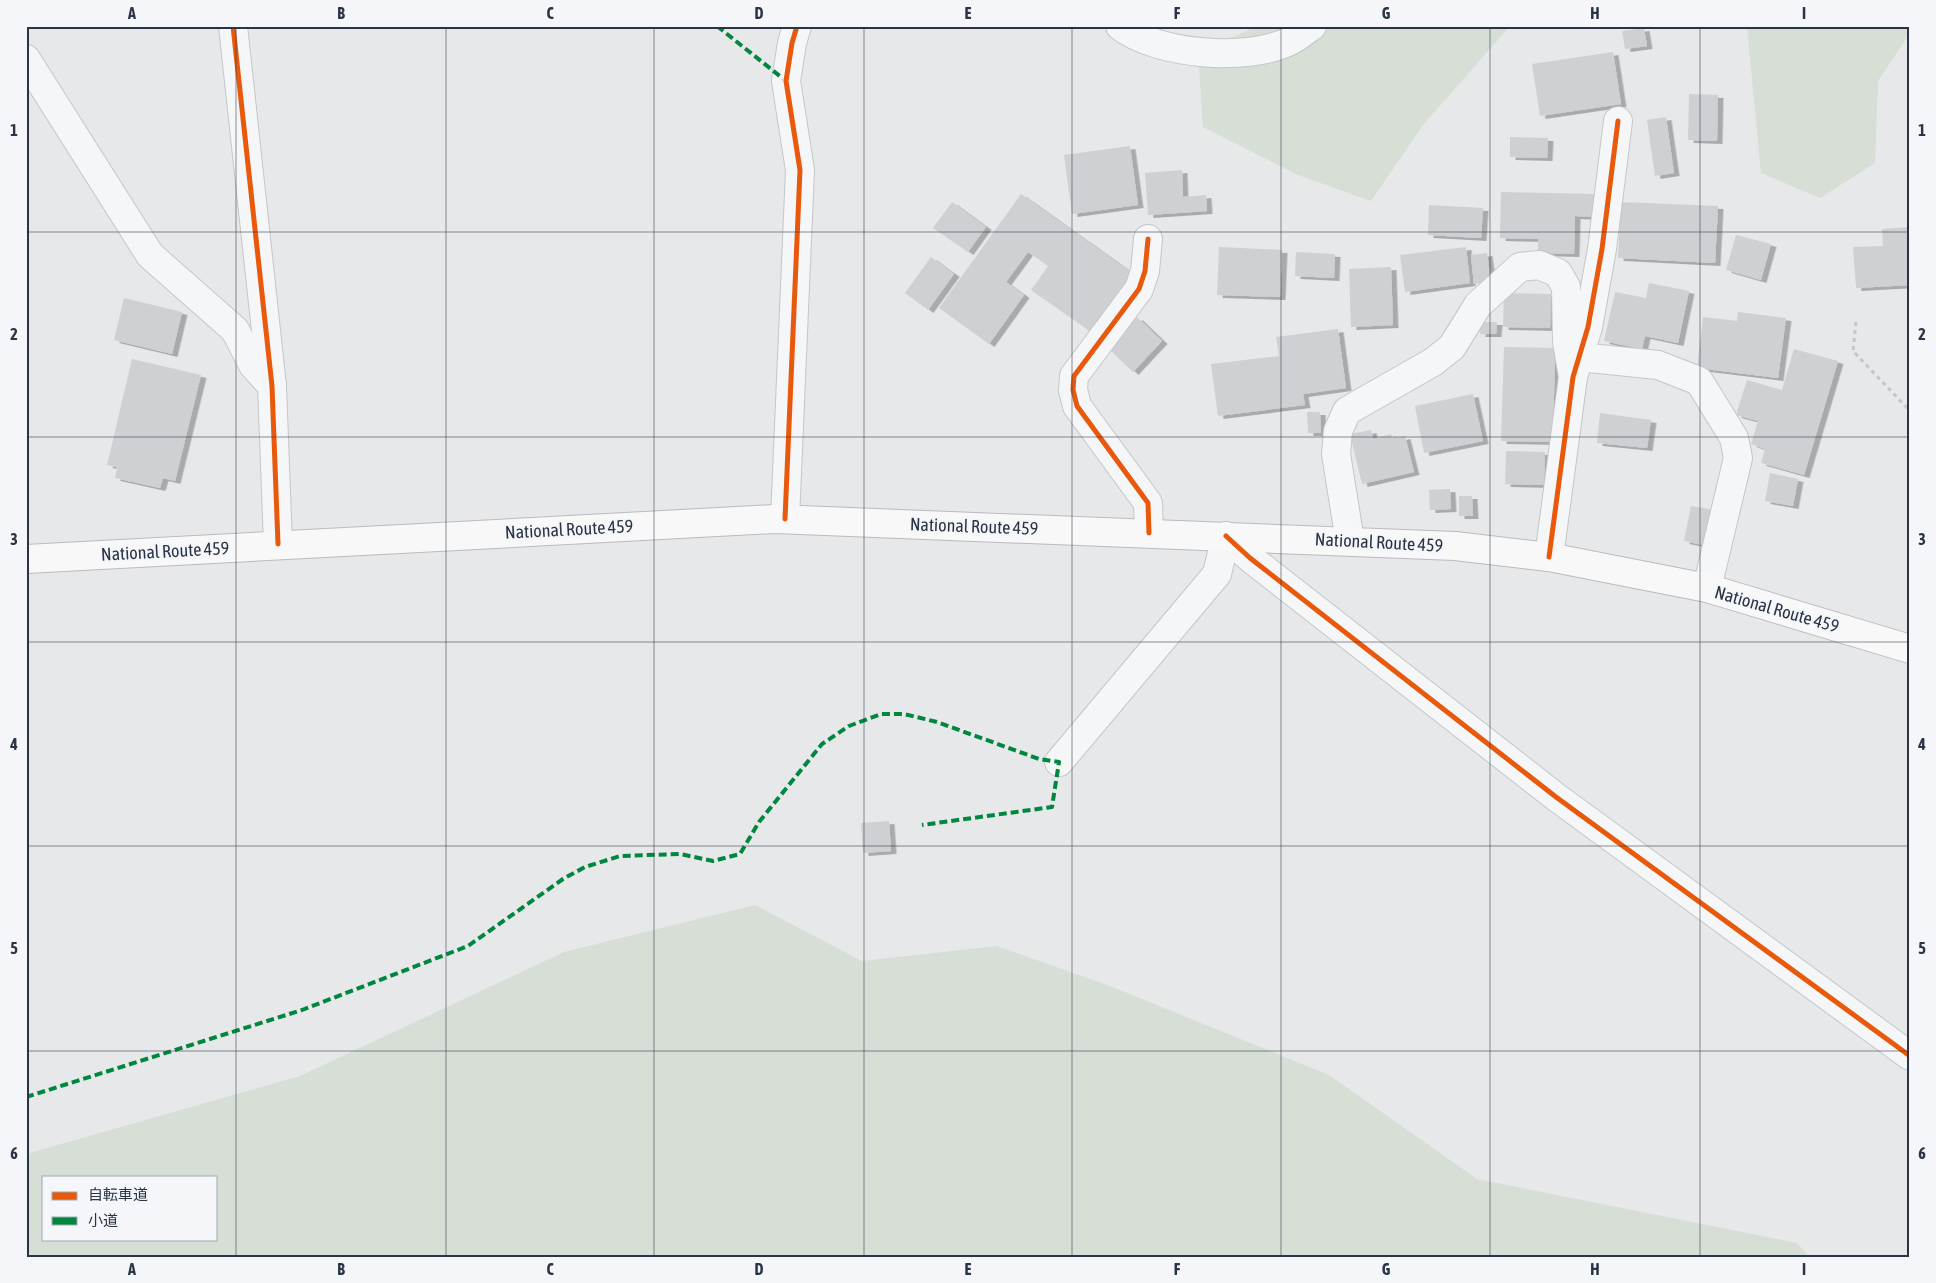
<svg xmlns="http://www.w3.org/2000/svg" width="1936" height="1283" font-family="'Asap Condensed','Noto Sans JP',sans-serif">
	<defs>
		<filter id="shadow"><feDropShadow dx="5.5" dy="3" stdDeviation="0" flood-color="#0004"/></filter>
	</defs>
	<rect width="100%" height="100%" fill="#e6e8ea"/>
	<g fill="#d6ded6" fill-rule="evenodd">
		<polygon points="1258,26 1510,26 1423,125 1371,201 1298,175 1203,127 1198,52"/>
		<polygon points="1747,26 1910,26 1910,33 1878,81 1875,163 1820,198 1761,173"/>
		<path d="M755,905L862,961L997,946L1110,986L1329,1075L1477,1179L1797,1243L1810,1257H26V1154L300,1076L564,952ZM44,1177H216V1239H44Z"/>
	</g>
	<g fill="#ced0d3" filter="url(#shadow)">
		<polygon points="1644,28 1647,46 1625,49 1622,31"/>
		<polygon points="1613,52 1621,104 1540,116 1532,64"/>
		<polygon points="1689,94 1718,95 1717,141 1688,140"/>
		<polygon points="1666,117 1674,173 1655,176 1647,120"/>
		<polygon points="1510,137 1548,138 1547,158 1510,157"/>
		<polygon points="1130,146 1138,205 1072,214 1064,155"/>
		<polygon points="1182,170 1183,197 1206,195 1207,211 1148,215 1145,173"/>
		<polygon points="1501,192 1594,194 1594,217 1575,216 1574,254 1538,253 1538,239 1500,238"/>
		<polygon points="1021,194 1132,273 1091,332 1031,290 1048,266 1028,252 1006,282 1024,295 989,344 939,308"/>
		<polygon points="952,202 986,227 968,252 933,228"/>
		<polygon points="1621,202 1718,206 1715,263 1618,258"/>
		<polygon points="1429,205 1483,208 1481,238 1428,235"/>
		<polygon points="1910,227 1910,285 1856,288 1853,247 1883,246 1882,229"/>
		<polygon points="1736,235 1771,244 1761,280 1726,270"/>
		<polygon points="1219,247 1282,250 1280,297 1217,295"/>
		<polygon points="1466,247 1470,283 1405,292 1400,255"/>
		<polygon points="1296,252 1335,254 1334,278 1295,276"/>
		<polygon points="1487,253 1491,282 1474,284 1471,255"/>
		<polygon points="931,257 954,274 928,310 905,293"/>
		<polygon points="1391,267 1393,325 1351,327 1349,269"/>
		<polygon points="1649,283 1689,291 1678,343 1645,336 1642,349 1604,341 1615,292 1646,298"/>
		<polygon points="1504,293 1551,294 1550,328 1503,327"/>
		<polygon points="124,298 182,312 172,354 114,340"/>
		<polygon points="1738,312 1786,318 1778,378 1697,368 1703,317 1737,321"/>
		<polygon points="1137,317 1162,341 1133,372 1108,348"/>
		<polygon points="1481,322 1497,322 1496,334 1480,334"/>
		<polygon points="1338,329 1346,388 1303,394 1305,405 1218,416 1211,364 1279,356 1276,337"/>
		<polygon points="1504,347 1555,348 1553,442 1501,441"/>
		<polygon points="1794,349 1838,361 1804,475 1761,463 1765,449 1751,444 1758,421 1736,415 1747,380 1782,390"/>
		<polygon points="132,359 201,375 175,481 163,478 160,488 115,478 117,467 107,465"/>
		<polygon points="1473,394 1483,441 1424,453 1415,406"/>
		<polygon points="1307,412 1320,412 1321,433 1308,433"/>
		<polygon points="1600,413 1651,420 1647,448 1597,443"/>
		<polygon points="1371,430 1373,439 1391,434 1392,439 1405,436 1414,472 1362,484 1350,434"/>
		<polygon points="1506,451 1545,452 1544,485 1505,484"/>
		<polygon points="1770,473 1798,479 1793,506 1765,501"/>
		<polygon points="1450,489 1451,509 1430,510 1429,490"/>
		<polygon points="1459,496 1472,496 1473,516 1459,516"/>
		<polygon points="1691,506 1715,510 1708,546 1684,541"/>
		<polygon points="889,821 891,851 863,853 861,823"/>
	</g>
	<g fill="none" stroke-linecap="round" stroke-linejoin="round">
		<defs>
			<g id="minor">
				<polyline points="233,26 272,386 278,544"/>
				<path d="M1120,26C1158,55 1247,62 1290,41C1298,37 1305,31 1312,26"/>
				<polyline points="26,59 150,255 235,330 253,365 272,386"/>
				<polyline points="1148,239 1145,271 1139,289 1074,376 1073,390 1077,406 1148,503 1149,533"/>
				<polyline points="1579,357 1658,365 1699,381 1734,438 1738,458 1707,588"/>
				<polyline points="785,519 800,170 786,81 792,43 797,26"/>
				<polyline points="1226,536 1250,558 1556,797 1910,1056"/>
				<polyline points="1350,541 1336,454 1338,431 1347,411 1433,362 1452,347 1478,305 1520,267 1539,265 1558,273 1566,287 1567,342 1573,377"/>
				<polyline points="1549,557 1573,377 1588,327 1602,249 1618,121"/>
				<polyline points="1059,762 1217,574 1226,536"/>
			</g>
			<polyline id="highway" points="26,559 775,519 1455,546 1549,557 1707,588 1910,649"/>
		</defs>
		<use href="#minor" stroke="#c4c6c8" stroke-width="30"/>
		<use href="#highway" stroke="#b8bbbf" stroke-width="30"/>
		<g stroke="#c5c6ca" stroke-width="3" stroke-dasharray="4 4" stroke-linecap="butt">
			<polyline points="1856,322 1853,351 1910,411"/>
			<polyline points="1910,533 1910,547"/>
		</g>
		<use href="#minor" stroke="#f5f6f7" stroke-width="28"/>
		<use href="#highway" stroke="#f8f8f8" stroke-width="28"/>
		<g stroke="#00873e" stroke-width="4" stroke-dasharray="8 4" stroke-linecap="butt">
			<polyline points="717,26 786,81"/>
			<polyline points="26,1097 302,1010 468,946 563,879 585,867 620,856 680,854 713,861 740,854 759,822 822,744 849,726 881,714 904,714 937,722 1039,759 1059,762 1052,807 922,825"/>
		</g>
		<defs>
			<g id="cycleway">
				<polyline points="233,26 272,386 278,544"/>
				<polyline points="1148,239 1145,271 1139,289 1074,376 1073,390 1077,406 1148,503 1149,533"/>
				<polyline points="785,519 800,170 786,81 792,43 797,26"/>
				<polyline points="1226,536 1250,558 1556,797 1910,1056"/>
				<polyline points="1549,557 1573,377 1588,327 1602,249 1618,121"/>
			</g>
		</defs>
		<use href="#cycleway" stroke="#f4f6f9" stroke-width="8"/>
		<use href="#cycleway" stroke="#e8590c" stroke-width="5"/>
	</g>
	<path fill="none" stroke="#2b3445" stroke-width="1" stroke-opacity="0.55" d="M236,26V1257M446,26V1257M654,26V1257M864,26V1257M1072,26V1257M1281,26V1257M1490,26V1257M1700,26V1257M26,232H1910M26,437H1910M26,642H1910M26,846H1910M26,1051H1910"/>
	<g text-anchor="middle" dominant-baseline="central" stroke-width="4" stroke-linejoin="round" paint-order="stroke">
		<g font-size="18" fill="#2b3445" stroke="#f4f6f9">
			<text transform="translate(974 526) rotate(2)">National Route 459</text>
			<text transform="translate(569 529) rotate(-3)">National Route 459</text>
			<text transform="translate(1379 542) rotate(3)">National Route 459</text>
			<text transform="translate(165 551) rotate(-3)">National Route 459</text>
			<text transform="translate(1777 609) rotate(16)">National Route 459</text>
		</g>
	</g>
	<rect width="1936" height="1283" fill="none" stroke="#f4f6f9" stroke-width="55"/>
	<rect x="42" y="1176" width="175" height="65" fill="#f4f6f9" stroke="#a4a8b1"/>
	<rect x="52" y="1192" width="25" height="8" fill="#e8590c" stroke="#a4a8b1"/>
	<text x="88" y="1200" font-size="15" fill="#2b3445">自転車道</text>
	<rect x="52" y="1217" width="25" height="8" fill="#00873e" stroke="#a4a8b1"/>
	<text x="88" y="1226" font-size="15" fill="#2b3445">小道</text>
	<rect x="28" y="28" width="1880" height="1228" fill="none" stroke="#2b3445" stroke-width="2"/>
	<g font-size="16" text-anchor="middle" font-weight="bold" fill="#2b3445">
		<text x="132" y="19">A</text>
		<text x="341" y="19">B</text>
		<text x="550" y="19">C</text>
		<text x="759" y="19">D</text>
		<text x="968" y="19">E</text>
		<text x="1177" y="19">F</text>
		<text x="1386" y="19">G</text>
		<text x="1595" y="19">H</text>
		<text x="1804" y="19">I</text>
		<text x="14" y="136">1</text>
		<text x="1922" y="136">1</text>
		<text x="14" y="340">2</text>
		<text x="1922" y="340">2</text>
		<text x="14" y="545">3</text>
		<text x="1922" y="545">3</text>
		<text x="14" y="750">4</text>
		<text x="1922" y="750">4</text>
		<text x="14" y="954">5</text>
		<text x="1922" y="954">5</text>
		<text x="14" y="1159">6</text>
		<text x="1922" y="1159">6</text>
		<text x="132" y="1275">A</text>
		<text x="341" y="1275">B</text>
		<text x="550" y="1275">C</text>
		<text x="759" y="1275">D</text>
		<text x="968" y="1275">E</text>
		<text x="1177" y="1275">F</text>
		<text x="1386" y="1275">G</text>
		<text x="1595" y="1275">H</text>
		<text x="1804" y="1275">I</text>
	</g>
</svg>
